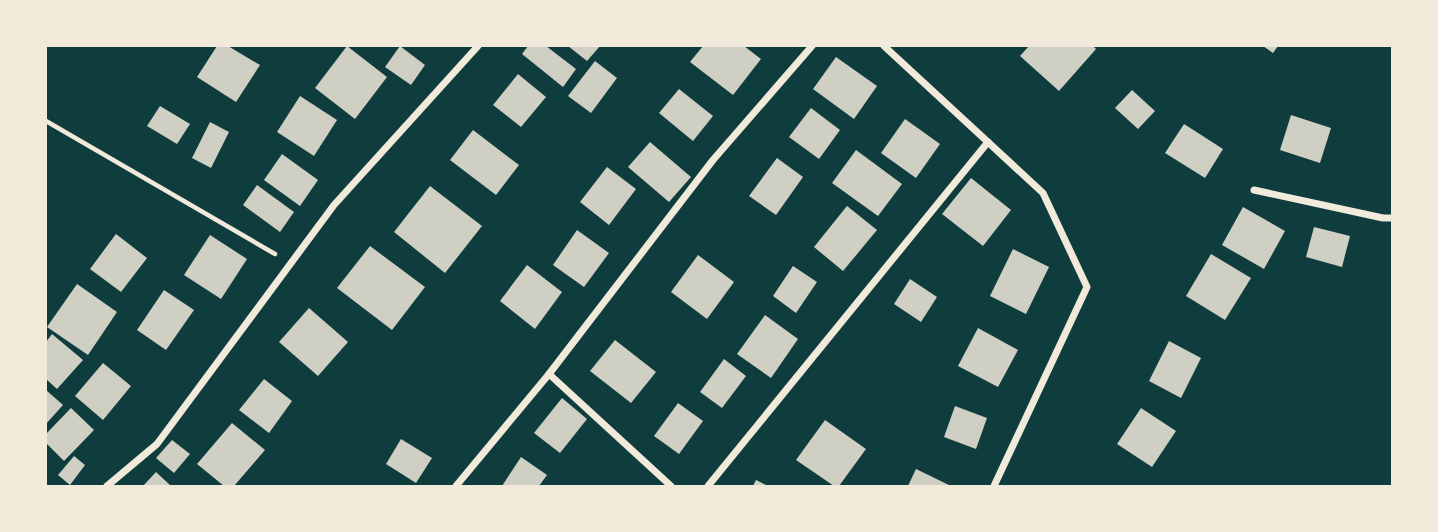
<svg xmlns="http://www.w3.org/2000/svg" width="1438" height="532" font-family="'Alegreya Sans',sans-serif">
	<rect width="100%" height="100%" fill="#0f3d3e"/>
	<g fill="#cfcfc3">
		<polygon points="217,46 228,46 260,65 236,102 197,77"/>
		<polygon points="347,46 387,77 355,119 315,88"/>
		<polygon points="400,46 425,65 411,85 385,67"/>
		<polygon points="528,46 546,46 576,69 563,87 522,54"/>
		<polygon points="568,46 600,46 587,61"/>
		<polygon points="703,46 744,46 761,59 733,95 690,62"/>
		<polygon points="1029,46 1093,46 1096,49 1059,91 1020,56"/>
		<polygon points="1263,46 1278,46 1273,53"/>
		<polygon points="836,57 877,86 854,119 813,89"/>
		<polygon points="595,61 617,78 591,113 568,96"/>
		<polygon points="518,74 546,97 521,127 493,105"/>
		<polygon points="679,89 713,116 693,141 659,113"/>
		<polygon points="1132,90 1155,111 1138,129 1115,108"/>
		<polygon points="300,96 337,120 314,156 277,132"/>
		<polygon points="160,106 190,124 177,144 147,126"/>
		<polygon points="811,108 840,130 819,159 789,137"/>
		<polygon points="1291,115 1331,128 1320,163 1280,150"/>
		<polygon points="905,119 940,144 916,178 881,153"/>
		<polygon points="210,122 229,132 211,168 192,158"/>
		<polygon points="1184,124 1223,149 1205,178 1165,153"/>
		<polygon points="473,130 519,165 496,195 450,160"/>
		<polygon points="650,142 691,177 669,202 628,167"/>
		<polygon points="856,150 902,184 878,216 832,183"/>
		<polygon points="282,154 318,180 300,206 264,180"/>
		<polygon points="777,158 803,177 776,215 749,196"/>
		<polygon points="607,167 636,189 609,225 580,202"/>
		<polygon points="971,178 1011,210 983,246 942,214"/>
		<polygon points="257,185 294,212 280,232 243,205"/>
		<polygon points="430,186 482,226 445,273 394,232"/>
		<polygon points="847,206 877,230 843,271 814,247"/>
		<polygon points="1243,207 1285,231 1264,269 1222,245"/>
		<polygon points="1314,227 1350,236 1342,267 1306,257"/>
		<polygon points="577,230 609,253 584,287 553,265"/>
		<polygon points="116,234 147,258 121,292 90,269"/>
		<polygon points="210,235 247,259 221,299 184,275"/>
		<polygon points="370,246 425,287 392,330 337,288"/>
		<polygon points="1013,249 1049,267 1026,314 990,296"/>
		<polygon points="1211,254 1251,278 1225,320 1186,296"/>
		<polygon points="698,255 734,282 707,319 671,292"/>
		<polygon points="527,265 562,292 535,329 500,301"/>
		<polygon points="793,266 817,282 796,313 773,296"/>
		<polygon points="910,279 937,297 921,322 894,304"/>
		<polygon points="77,284 117,312 88,355 47,327"/>
		<polygon points="164,290 194,310 166,350 137,330"/>
		<polygon points="309,308 348,342 318,376 279,342"/>
		<polygon points="765,315 798,339 771,378 737,354"/>
		<polygon points="978,328 1018,350 998,387 958,366"/>
		<polygon points="52,334 83,360 57,389 46,379 46,342"/>
		<polygon points="615,340 656,372 631,403 590,371"/>
		<polygon points="1169,341 1201,358 1181,398 1149,381"/>
		<polygon points="724,359 746,376 722,408 700,392"/>
		<polygon points="103,363 131,386 103,420 75,396"/>
		<polygon points="264,379 292,401 269,433 239,410"/>
		<polygon points="46,390 63,405 46,424"/>
		<polygon points="562,398 587,419 560,453 534,433"/>
		<polygon points="678,403 703,421 679,454 654,436"/>
		<polygon points="955,406 987,418 976,449 944,437"/>
		<polygon points="71,408 94,430 64,461 46,443 46,434"/>
		<polygon points="1141,408 1176,431 1152,467 1117,444"/>
		<polygon points="825,420 866,449 839,486 834,486 796,460"/>
		<polygon points="232,423 265,450 234,486 224,486 197,464"/>
		<polygon points="401,439 432,458 416,483 386,464"/>
		<polygon points="172,440 190,454 174,473 156,458"/>
		<polygon points="74,456 85,465 70,485 58,475"/>
		<polygon points="521,457 547,475 539,486 502,486"/>
		<polygon points="916,469 951,486 908,486"/>
		<polygon points="156,472 171,486 143,486"/>
		<polygon points="756,480 768,486 753,486"/>
	</g>
	<g fill="none" stroke-linecap="round" stroke-linejoin="round">
		<polyline stroke="#f1e9da" stroke-width="4.5" points="46,121 275,254"/>
		<g stroke="#f1e9da" stroke-width="7">
			<polyline points="884,46 1043,193 1087,287 994,486"/>
			<polyline points="1254,190 1383,218 1392,218"/>
			<polyline points="107,486 157,444 334,205 478,46"/>
			<polyline points="456,486 549,374"/>
			<polyline points="671,486 549,374 713,160 812,46"/>
			<polyline points="708,486 988,142"/>
		</g>
	</g>
	<rect width="1438" height="532" fill="none" stroke="#f1e9da" stroke-width="94"/>
</svg>
